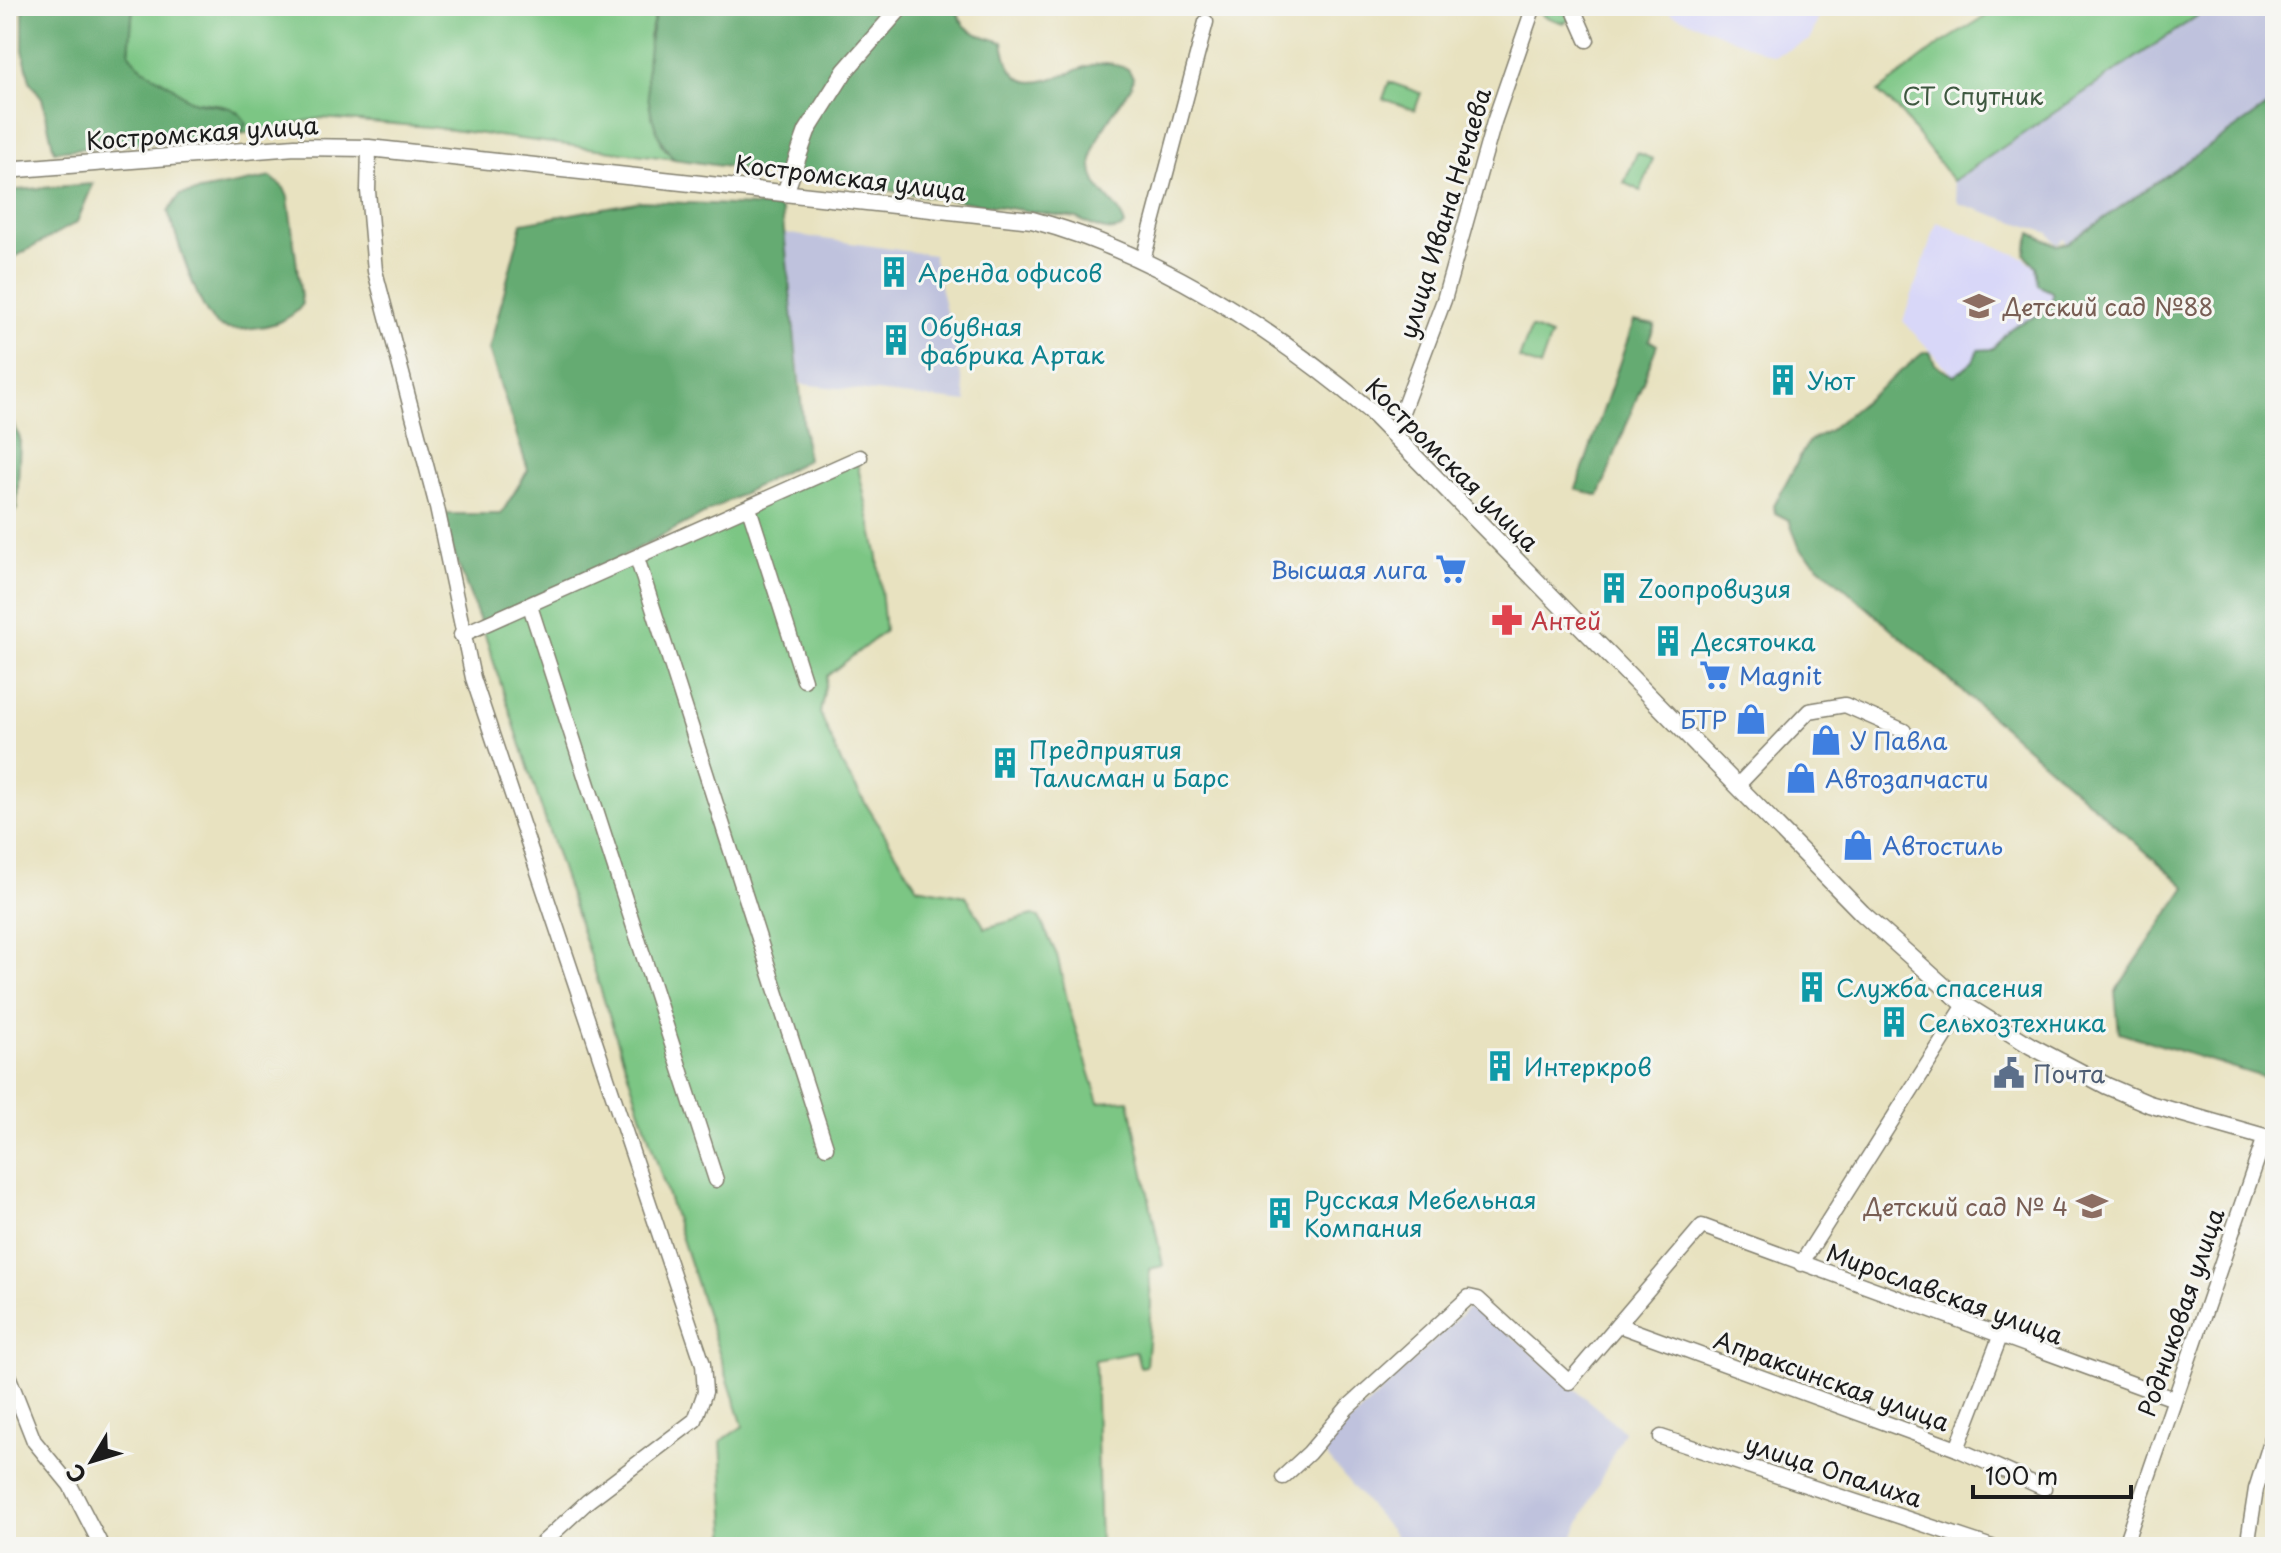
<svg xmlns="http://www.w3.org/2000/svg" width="2281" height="1553" font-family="'Playpen Sans',sans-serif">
	<rect width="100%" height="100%" fill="#f6f6f2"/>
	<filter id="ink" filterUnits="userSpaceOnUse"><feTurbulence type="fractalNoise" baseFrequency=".0125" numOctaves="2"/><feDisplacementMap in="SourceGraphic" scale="16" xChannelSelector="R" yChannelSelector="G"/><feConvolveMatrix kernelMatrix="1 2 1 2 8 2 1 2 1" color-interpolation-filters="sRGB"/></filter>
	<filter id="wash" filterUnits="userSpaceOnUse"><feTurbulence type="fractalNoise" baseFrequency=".006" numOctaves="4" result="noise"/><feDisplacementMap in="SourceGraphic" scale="32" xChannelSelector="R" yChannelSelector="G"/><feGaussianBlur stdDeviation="1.8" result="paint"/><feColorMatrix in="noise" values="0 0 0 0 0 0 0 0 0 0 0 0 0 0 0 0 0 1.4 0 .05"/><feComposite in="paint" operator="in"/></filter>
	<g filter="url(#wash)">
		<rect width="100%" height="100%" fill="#e8e2c0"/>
		<g fill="#d8d7f8">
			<polygon points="1667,6 1823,6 1810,40 1774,56 1670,13"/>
			<polygon points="1937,222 2025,258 2064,291 1964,387 1903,321"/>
		</g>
		<g fill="#bfc2dd">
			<polygon points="2212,6 2275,6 2275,101 2067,243 2064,239 2057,244 2049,233 1958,203 1953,181"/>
			<polygon points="783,233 933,255 967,402 801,384"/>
			<polygon points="1473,1303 1624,1431 1568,1547 1405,1547 1321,1450"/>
		</g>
		<g fill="#7cc684" stroke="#4c7150" stroke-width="2">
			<polygon points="133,6 658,6 649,36 661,144 674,159 429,127 322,118 241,134 246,123 223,105 190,101 173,87 144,72 129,54"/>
			<polygon points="1539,6 1565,6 1570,20 1563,23 1543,16"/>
			<polygon points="1980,6 2212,6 1953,181 1899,111 1878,92 1939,45 1986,16"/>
			<polygon points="1389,82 1421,93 1415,110 1383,99"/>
			<polygon points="1637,153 1653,159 1641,191 1624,183"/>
			<polygon points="1531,328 1551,336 1540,367 1519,359"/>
			<polygon points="856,458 878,557 885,631 827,676 820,713 842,765 917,887 966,896 985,928 1033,915 1039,917 1057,955 1069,1008 1099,1102 1129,1100 1163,1266 1149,1269 1151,1305 1146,1366 1140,1367 1136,1352 1095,1360 1100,1547 727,1547 721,1441 743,1426 483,629"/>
		</g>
		<g fill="#65ab72" stroke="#406447" stroke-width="2">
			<path d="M23,6H133L129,54C144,73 155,75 174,88C179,91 184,98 190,100C210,109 234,99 246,123L241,134L54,151L42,98L30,82L23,50Z"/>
			<path d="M658,6H957C958,32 982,36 1003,42C1014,119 1072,60 1109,63C1115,64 1122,67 1128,69L1133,77L1131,87C1113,115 1079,150 1097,184C1105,199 1122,208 1125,226C1108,237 1092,225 1076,218L674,159C639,119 643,54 658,6Z"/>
			<path d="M2275,101V1081L2119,1032L2115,992L2186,887L1800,549L1789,520L1775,513L1774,506L1808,442L1828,431L1924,352H1930L1935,364L1954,376L1973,361L1978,350L1992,349C1999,342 2003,335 2010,329C2023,319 2057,314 2052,292L2038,285L2036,266L2025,254L2031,233L2057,245L2068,243Z"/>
			<path d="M271,177L284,188L288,197L302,305C294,317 275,325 260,327C245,329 224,334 213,321C195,301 178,239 168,212L180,195Z"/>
			<polygon points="93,184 77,222 6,262 6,191"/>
			<polygon points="641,201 777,207 782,211 807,460 483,629 439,514 501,514 528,470 489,350 522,223"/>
			<polygon points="1634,321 1655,325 1649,340 1657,345 1599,496 1576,489"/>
			<polygon points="6,409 20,438 17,509 6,521"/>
		</g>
	</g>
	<g filter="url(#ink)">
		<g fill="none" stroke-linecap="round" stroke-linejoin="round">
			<defs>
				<g id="minor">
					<polyline points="1572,6 1587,40"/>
					<polyline points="369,148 368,191 375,271 436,503 473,678 703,1364 705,1392 695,1420 588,1501 538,1547"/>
					<polyline points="1143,260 1206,22"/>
					<polyline points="1394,433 1444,300 1494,122 1534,6"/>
					<polyline points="749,508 804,680"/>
					<polyline points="637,558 826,1147"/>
					<polyline points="530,606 716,1180"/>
					<polyline points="461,635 860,457"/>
					<polyline points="1737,786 1809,711 1845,705 1904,731"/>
					<polyline points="1801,1264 1965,1005"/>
					<polyline points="1618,1325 1957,1449 2044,1488"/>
					<polyline points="6,1370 34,1441 70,1485 102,1547"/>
					<polyline points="1661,1437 1992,1547"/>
					<polyline points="1957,1449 2000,1337"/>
					<polyline points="1283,1477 1309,1453 1347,1408 1469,1297 1478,1299 1569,1382 1702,1226 2174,1399"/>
					<polyline points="2124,1547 2265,1137"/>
					<polyline points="2247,1547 2256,1489 2275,1428"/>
				</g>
				<g id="major">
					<path d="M6,170L295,147L369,148L1032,220C1157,253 1271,328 1369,410L1862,913L1965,1005L2031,1046L2107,1086L2149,1104L2275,1140"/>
					<polyline points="785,193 807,131 845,71 902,6"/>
				</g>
			</defs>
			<use href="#minor" stroke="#827f6e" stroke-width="17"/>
			<use href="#major" stroke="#827f6e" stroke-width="19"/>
			<use href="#minor" stroke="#fff" stroke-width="14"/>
			<use href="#major" stroke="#fff" stroke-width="16"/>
		</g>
	</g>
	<defs>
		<symbol id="building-bare" viewBox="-9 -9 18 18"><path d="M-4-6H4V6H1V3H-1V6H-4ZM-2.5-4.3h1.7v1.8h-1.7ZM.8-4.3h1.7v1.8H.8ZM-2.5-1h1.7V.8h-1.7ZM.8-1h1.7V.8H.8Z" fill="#0f9aa8" stroke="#f6f6f2" stroke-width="2.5" paint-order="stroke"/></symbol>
		<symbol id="school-bare" viewBox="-9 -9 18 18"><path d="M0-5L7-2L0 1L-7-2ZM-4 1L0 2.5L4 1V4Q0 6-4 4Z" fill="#8d6e63" stroke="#f6f6f2" stroke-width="2.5" paint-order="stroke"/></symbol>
		<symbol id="supermarket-bare" viewBox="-9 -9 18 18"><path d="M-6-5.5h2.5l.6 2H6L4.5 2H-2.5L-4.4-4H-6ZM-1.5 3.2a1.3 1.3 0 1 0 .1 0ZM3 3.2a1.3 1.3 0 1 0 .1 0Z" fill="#3f7fe0" stroke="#f6f6f2" stroke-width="2.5" paint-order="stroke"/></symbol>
		<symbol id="pharmacy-bare" viewBox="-9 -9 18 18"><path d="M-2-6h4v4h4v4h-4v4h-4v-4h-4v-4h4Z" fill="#e0444e" stroke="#f6f6f2" stroke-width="2.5" paint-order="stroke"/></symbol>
		<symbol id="shop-bare" viewBox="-9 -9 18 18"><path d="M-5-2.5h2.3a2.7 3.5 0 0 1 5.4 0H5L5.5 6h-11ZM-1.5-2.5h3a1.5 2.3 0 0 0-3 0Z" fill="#3f7fe0" stroke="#f6f6f2" stroke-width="2.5" paint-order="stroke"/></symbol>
		<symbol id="civic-bare" viewBox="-9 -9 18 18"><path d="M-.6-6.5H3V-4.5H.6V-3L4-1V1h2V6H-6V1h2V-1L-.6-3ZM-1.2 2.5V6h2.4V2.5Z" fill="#5c6f8a" stroke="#f6f6f2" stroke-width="2.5" paint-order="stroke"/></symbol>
	</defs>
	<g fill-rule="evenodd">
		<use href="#building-bare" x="872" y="250" width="44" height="44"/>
		<use href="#school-bare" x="1957" y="284" width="44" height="44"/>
		<use href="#building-bare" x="874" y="318" width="44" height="44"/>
		<use href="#building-bare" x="1761" y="358" width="44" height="44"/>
		<use href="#supermarket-bare" x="1429" y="547" width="44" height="44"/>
		<use href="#building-bare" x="1592" y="566" width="44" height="44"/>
		<use href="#pharmacy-bare" x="1485" y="598" width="44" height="44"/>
		<use href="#building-bare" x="1646" y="619" width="44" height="44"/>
		<use href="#supermarket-bare" x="1693" y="653" width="44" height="44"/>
		<use href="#shop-bare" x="1729" y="697" width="44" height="44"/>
		<use href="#shop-bare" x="1804" y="718" width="44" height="44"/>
		<use href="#building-bare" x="983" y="741" width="44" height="44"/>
		<use href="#shop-bare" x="1779" y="756" width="44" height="44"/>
		<use href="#shop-bare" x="1836" y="823" width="44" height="44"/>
		<use href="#building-bare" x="1790" y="965" width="44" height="44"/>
		<use href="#building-bare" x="1872" y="1000" width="44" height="44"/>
		<use href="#building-bare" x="1478" y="1044" width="44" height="44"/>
		<use href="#civic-bare" x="1987" y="1051" width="44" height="44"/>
		<use href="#school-bare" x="2070" y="1184" width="44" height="44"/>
		<use href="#building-bare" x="1258" y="1191" width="44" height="44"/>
	</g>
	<g text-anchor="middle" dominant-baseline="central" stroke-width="6" stroke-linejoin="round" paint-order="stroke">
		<g font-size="24" fill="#3e5840" stroke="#f6f6f2">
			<text x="1973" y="95">СТ Спутник</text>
		</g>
		<g font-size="24" fill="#1c1c1c" stroke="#f6f6f2">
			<text transform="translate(202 132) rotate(-4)">Костромская улица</text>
			<text transform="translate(851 177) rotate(7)">Костромская улица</text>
			<text transform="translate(1444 213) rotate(-73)">улица Ивана Нечаева</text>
			<text transform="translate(1453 464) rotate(45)">Костромская улица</text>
			<text transform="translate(1945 1293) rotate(20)">Мирославская улица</text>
			<text transform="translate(2180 1312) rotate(-71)">Родниковая улица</text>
			<text transform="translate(1832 1380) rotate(20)">Апраксинская улица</text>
			<text transform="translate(1834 1470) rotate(18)">улица Опалиха</text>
		</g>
		<g font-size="24" fill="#0d838f" stroke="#f6f6f2" text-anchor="start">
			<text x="918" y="272">Аренда офисов</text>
			<text x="920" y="326">Обувная<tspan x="920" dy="28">фабрика Артак</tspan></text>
			<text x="1807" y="380">Уют</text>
			<text x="1638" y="588">Zоопровизия</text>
			<text x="1692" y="641">Десяточка</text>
			<text x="1029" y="749">Предприятия<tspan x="1029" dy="28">Талисман и Барс</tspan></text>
			<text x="1836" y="987">Служба спасения</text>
			<text x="1918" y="1022">Сельхозтехника</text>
			<text x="1524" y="1066">Интеркров</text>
			<text x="1304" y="1199">Русская Мебельная<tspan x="1304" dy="28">Компания</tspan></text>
		</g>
		<g font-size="24" fill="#785e54" stroke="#f6f6f2" text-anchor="start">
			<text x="2003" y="306">Детский сад №88</text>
			<text x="2068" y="1206" text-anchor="end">Детский сад № 4</text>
		</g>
		<g font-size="24" fill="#366cbe" stroke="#f6f6f2" text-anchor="start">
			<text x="1427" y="569" text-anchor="end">Высшая лига</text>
			<text x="1739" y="675">Magnit</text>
			<text x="1727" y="719" text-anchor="end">БТР</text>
			<text x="1850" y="740">У Павла</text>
			<text x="1825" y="778">Автозапчасти</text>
			<text x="1882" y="845">Автостиль</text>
		</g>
		<g font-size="24" fill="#be3a42" stroke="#f6f6f2" text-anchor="start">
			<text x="1531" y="620">Антей</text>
		</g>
		<g font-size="24" fill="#4e5e75" stroke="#f6f6f2" text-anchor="start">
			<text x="2033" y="1073">Почта</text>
		</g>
	</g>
	<rect width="2281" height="1553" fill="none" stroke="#f6f6f2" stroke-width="32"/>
	<g transform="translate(92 1461) rotate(232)" stroke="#f6f6f2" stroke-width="6" paint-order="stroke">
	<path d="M0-6L14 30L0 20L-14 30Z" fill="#1c1c1c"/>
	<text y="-12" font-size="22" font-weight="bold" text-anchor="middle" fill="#1c1c1c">С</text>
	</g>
	<path d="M1973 1485v12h158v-12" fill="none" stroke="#1c1c1c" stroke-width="4"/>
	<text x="1985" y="1485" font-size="24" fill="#1c1c1c" stroke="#f6f6f2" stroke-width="6" paint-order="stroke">100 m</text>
</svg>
